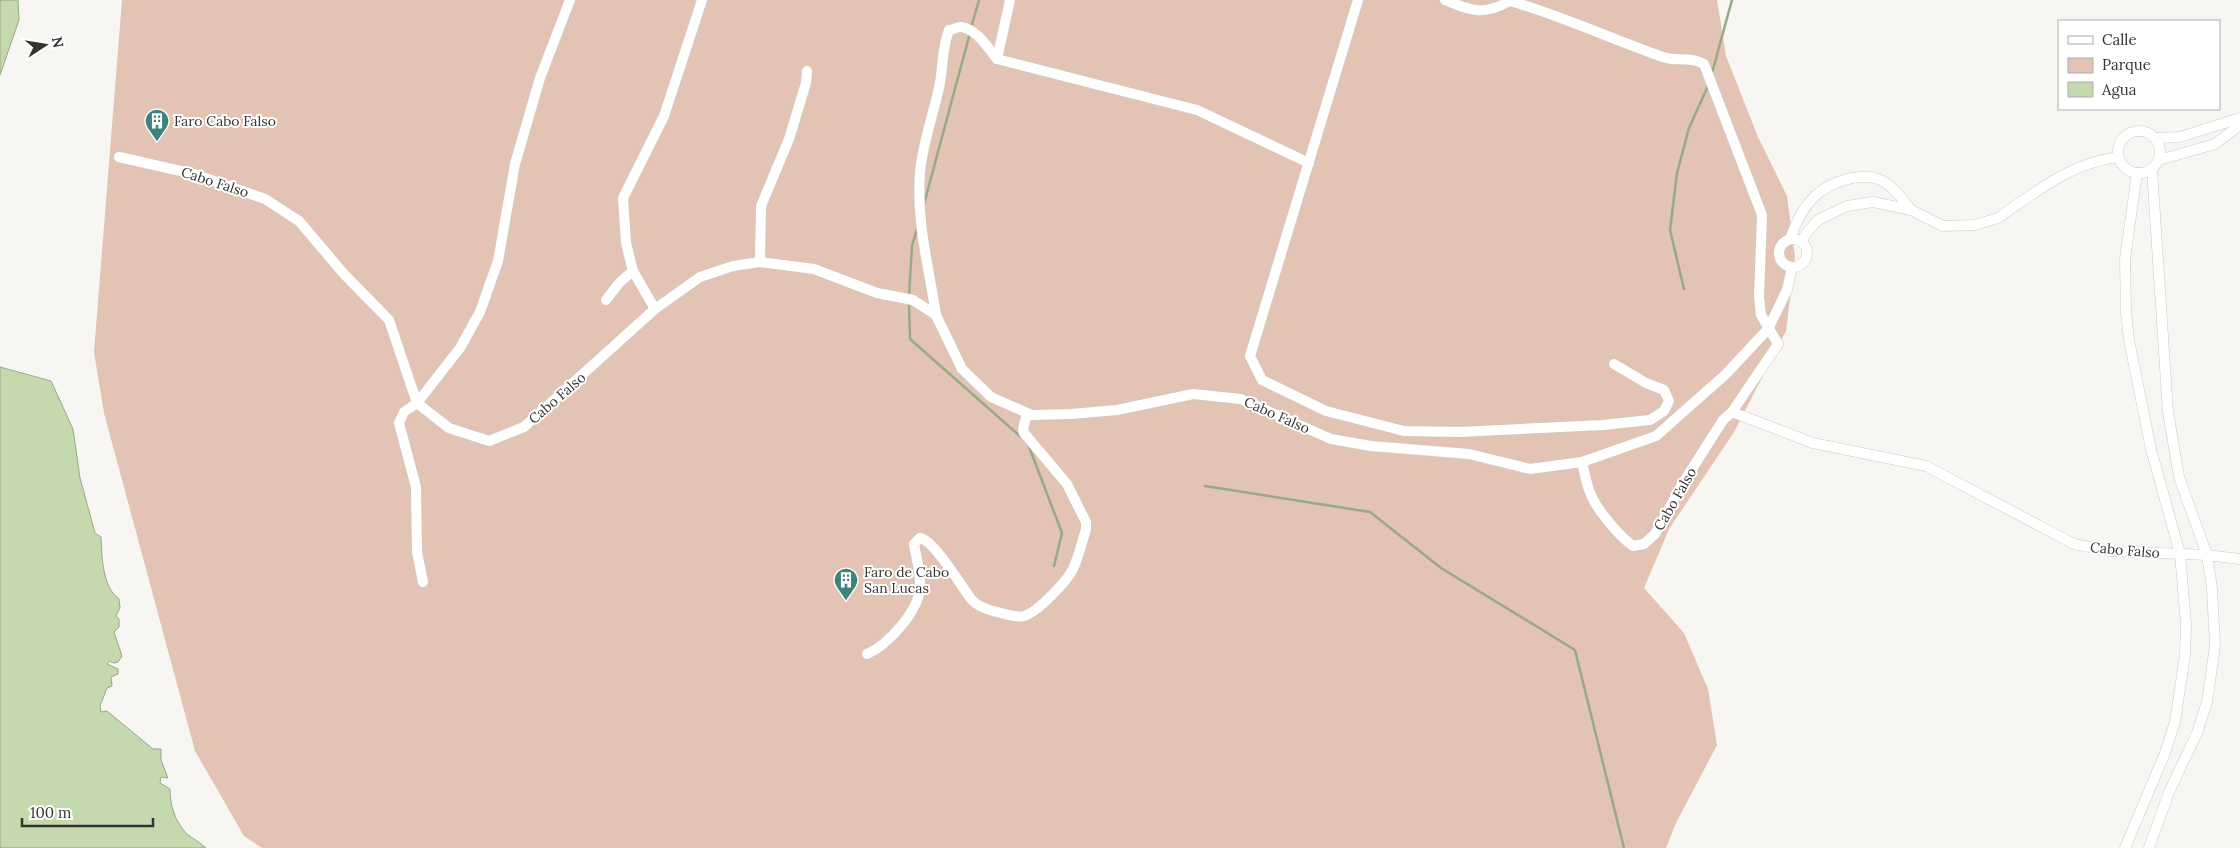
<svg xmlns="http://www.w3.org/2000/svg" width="2240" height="848" font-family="Lora,serif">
	<rect width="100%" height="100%" fill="#f7f6f2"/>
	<polygon fill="#e2c3b4" points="122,0 1717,0 1726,56 1758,137 1787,196 1795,257 1786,331 1734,432 1669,529 1644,588 1684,633 1708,689 1717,745 1676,823 1666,848 262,848 244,836 195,751 104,413 94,352"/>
	<g fill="#c4d9ad" stroke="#99a888">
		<polygon points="0,0 18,0 19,20 0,75"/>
		<path d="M0,367L51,381L73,429L80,478L95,533L101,537C102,556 102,587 119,599L120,608L116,616L119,619V627L114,632L122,656L118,662L114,663L110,661L107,664L118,669V674L111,677L112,686L107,688L100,706L101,712L107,711L153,749H161V760L168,778L161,777L160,783L170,789C170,805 175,822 187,834C193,839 200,842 206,848H0Z"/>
	</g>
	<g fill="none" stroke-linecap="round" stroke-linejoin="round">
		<g stroke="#99a888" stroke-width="2.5">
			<polyline points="971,28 979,0"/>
			<polyline points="1712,73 1732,0"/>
			<polyline points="924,204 970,33"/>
			<polyline points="1684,289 1670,230 1677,173 1689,128 1708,86"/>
			<polyline points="909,297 912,246 917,229"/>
			<polyline points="909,303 910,339 1021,437"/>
			<polyline points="1028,444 1062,533 1054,566"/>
			<polyline points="1205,486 1370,512 1441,568 1575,650 1624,848"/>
		</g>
		<defs>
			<g id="street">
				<polyline points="1358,0 1250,356 1262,380 1326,411 1404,431 1459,432 1603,425 1650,420 1664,411 1669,401 1664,390 1646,383 1614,364"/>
				<path d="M1445,0C1472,11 1483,16 1510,1C1563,16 1611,39 1663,57C1676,62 1690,56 1704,64L1762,215L1759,297L1761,315L1778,344L1732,412"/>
				<polyline points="997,59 1010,0"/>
				<circle cx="2139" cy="152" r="21"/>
				<polyline points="2156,138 2180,137 2240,118"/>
				<polyline points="119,157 194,174 265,199 299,221 344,274 389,320 417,403 449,428 489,441 524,427 655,309 700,277 733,266 760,262 814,269 877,293 913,300 936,315 962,369 991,397 1032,415"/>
				<polyline points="2159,160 2215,144 2240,125"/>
				<circle cx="1793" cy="253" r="14"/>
				<path d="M1790,239C1801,207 1817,185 1852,178C1861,177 1869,175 1878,179C1892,184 1902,199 1911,210"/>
				<path d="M1802,242L1805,235L1818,220L1847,206L1873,202L1911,210L1943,226L1975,225L1998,218C2036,192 2070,163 2118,157"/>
				<polyline points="760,262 761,206 789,139 806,83 807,71"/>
				<polyline points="606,300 620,282 633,271"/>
				<polyline points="655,309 633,271 626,243 623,198 664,116 702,0"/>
				<path d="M936,315C929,267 916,222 920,172C923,141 934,113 940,83C943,65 942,48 949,30C952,30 957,27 961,27C977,29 988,48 997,59L1197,110L1309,163"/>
				<path d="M1582,462C1584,471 1586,481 1589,490C1595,508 1618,535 1633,546L1644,544L1655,534L1683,483L1723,420L1732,412L1813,443L1926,466L2074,544L2111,551L2207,555L2240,559"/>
				<polyline points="423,582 417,552 416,487 399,423 404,412 417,403 460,348 480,312 498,261 515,164 540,78 570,0"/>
				<path d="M867,654C888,645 920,610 920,586C921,572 916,558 914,544L920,538C934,540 962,587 971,599C978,607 991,611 1001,613C1009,615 1017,618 1024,616C1038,612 1067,581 1073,569C1079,556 1082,542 1086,529V522L1067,484L1024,433L1023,429L1026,417L1032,415L1071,414L1117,410L1193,394L1241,399L1331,439L1371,446L1469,454L1530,469L1582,462L1656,436L1726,374L1768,329L1787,290L1792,267"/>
				<polyline points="2125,848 2165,753 2175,722 2185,655 2186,624 2180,554 2151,449 2129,340 2126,312 2125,259 2137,173"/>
				<polyline points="2149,848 2169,792 2197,733 2207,702 2215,646 2212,588 2207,555 2179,477 2168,412 2152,170"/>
			</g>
		</defs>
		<use href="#street" stroke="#cbcac6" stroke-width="11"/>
		<use href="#street" stroke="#fff" stroke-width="10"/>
	</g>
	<defs>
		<symbol id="building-pin" viewBox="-11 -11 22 30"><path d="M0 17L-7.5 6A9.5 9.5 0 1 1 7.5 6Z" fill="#3c837c" stroke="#fff"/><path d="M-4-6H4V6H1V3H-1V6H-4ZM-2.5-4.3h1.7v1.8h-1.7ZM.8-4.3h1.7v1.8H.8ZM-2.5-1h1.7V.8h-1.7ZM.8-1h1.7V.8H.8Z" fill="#fff"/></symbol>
	</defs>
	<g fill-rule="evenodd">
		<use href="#building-pin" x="143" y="107" width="28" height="38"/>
		<use href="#building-pin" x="832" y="566" width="28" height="38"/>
	</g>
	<g text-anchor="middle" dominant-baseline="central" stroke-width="4" stroke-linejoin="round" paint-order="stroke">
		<g font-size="14" fill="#353433" stroke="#fff" text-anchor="start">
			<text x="174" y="121">Faro Cabo Falso</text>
			<text x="864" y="572">Faro de Cabo<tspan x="864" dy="16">San Lucas</tspan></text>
		</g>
		<g font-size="14" fill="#353433" stroke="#fff">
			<text transform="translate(215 182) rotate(18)">Cabo Falso</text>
			<text transform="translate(557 398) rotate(-41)">Cabo Falso</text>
			<text transform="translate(1277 415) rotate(24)">Cabo Falso</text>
			<text transform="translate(1675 499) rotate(-60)">Cabo Falso</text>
			<text transform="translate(2125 550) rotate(5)">Cabo Falso</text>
		</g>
	</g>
	<rect x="2058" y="20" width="162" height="90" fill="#ffffff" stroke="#aeaead"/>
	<rect x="2068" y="36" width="25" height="8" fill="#ffffff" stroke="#aeaead"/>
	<text x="2102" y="45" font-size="15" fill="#353433">Calle</text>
	<rect x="2068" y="58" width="25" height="15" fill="#e2c3b4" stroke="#aeaead"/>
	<text x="2102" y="70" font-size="15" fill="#353433">Parque</text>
	<rect x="2068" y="82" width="25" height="15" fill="#c4d9ad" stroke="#aeaead"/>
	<text x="2102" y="95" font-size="15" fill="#353433">Agua</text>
	<g transform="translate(45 45) rotate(78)" stroke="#ffffff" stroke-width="4" paint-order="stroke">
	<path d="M0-4L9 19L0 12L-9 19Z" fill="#353433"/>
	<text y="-8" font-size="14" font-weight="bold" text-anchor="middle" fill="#353433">N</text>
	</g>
	<path d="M22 818v8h131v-8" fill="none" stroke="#353433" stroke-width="2.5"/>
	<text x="30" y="818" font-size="15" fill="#353433" stroke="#ffffff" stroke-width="4" paint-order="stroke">100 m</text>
</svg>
